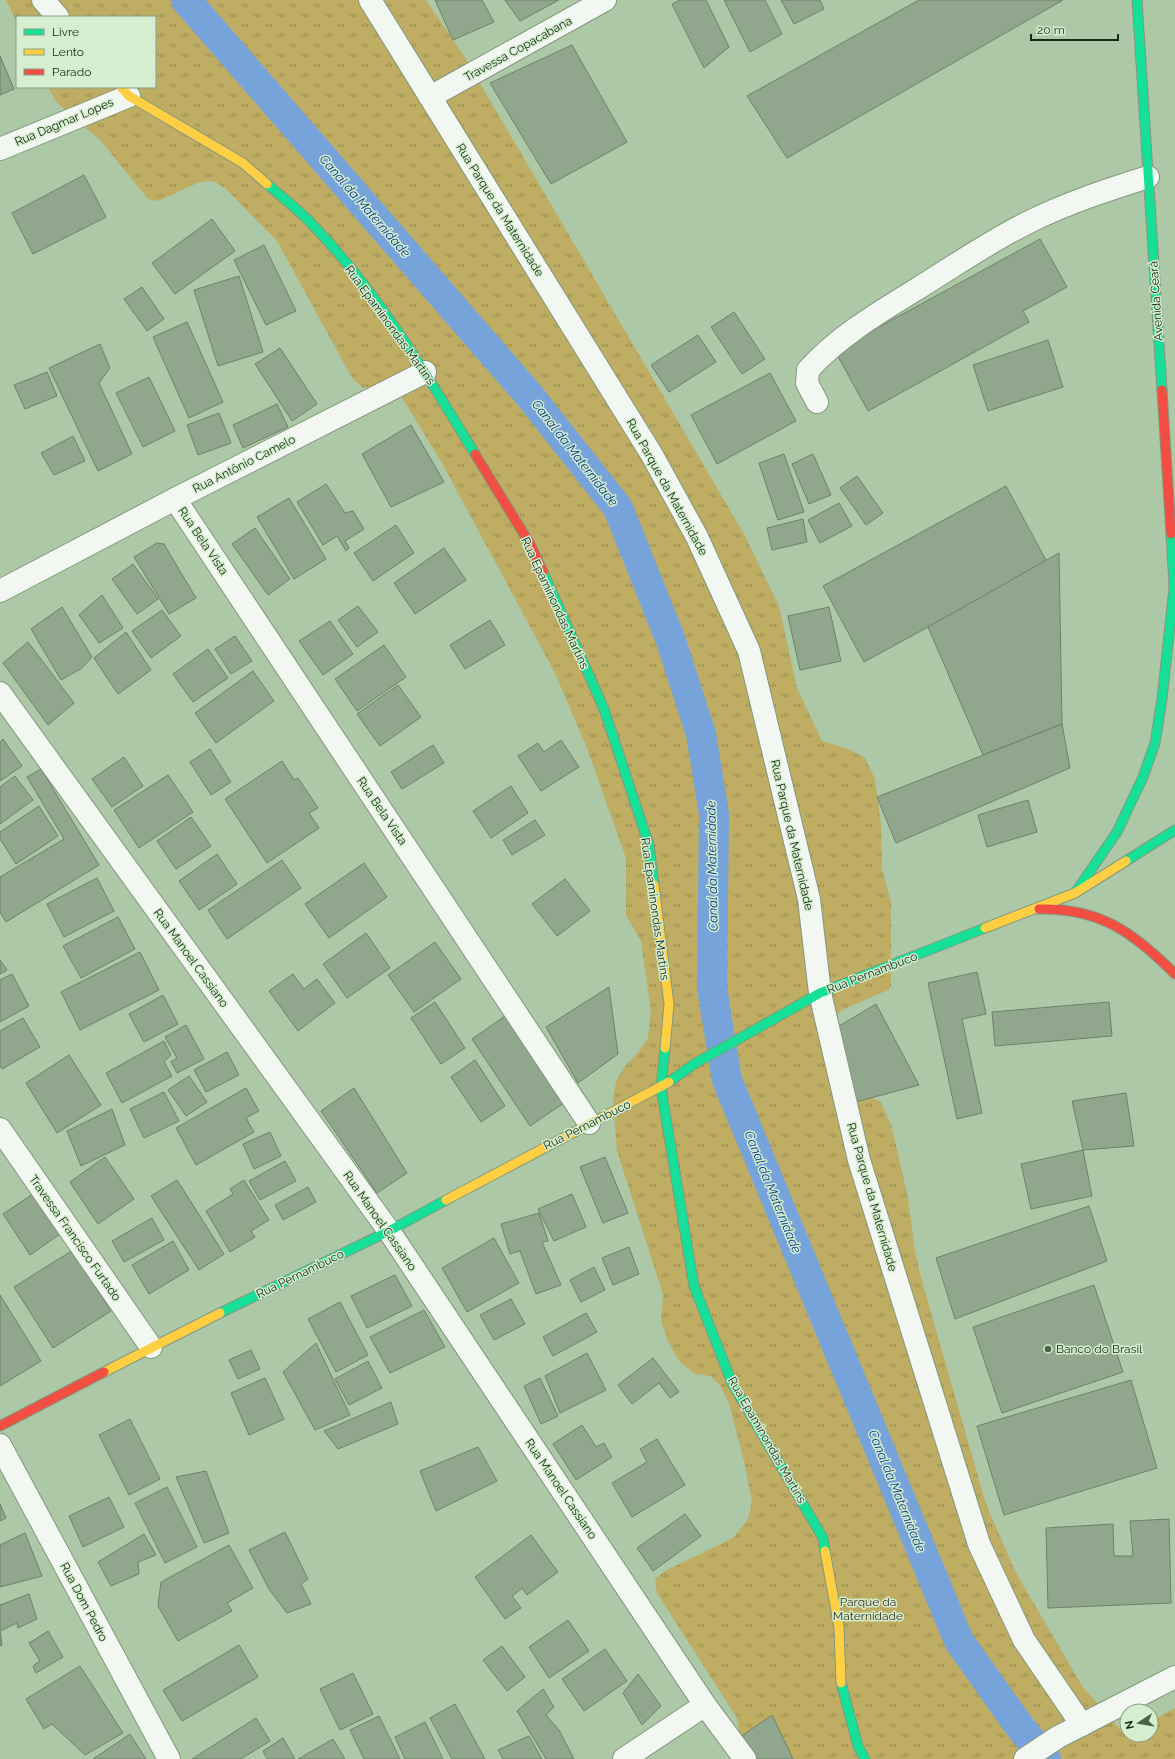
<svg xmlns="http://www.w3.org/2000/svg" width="1175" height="1759" font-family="Raleway,sans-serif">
	<defs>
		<pattern id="park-tufts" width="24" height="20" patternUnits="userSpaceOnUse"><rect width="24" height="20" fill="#bead63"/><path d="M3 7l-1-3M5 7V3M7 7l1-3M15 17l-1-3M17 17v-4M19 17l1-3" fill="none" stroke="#998d50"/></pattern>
	</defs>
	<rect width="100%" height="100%" fill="#acc8a6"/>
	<polygon fill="url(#park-tufts)" points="6,0 426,0 464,56 744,534 779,606 797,688 822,741 848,749 865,758 875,779 881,824 882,869 891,902 891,986 888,990 842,1010 838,1014 837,1024 866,1095 881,1102 892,1128 908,1198 915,1252 923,1285 986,1504 1015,1571 1082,1686 1122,1731 1127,1731 1127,1735 1151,1735 1151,1721 1175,1708 1175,1759 757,1759 740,1737 737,1718 657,1593 655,1580 663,1572 733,1538 748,1519 752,1502 745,1465 729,1404 721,1387 711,1376 695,1374 679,1361 668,1341 661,1320 663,1294 617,1151 613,1101 616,1082 624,1067 637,1054 648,1038 651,1011 641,941 626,915 626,858 587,748 555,673 442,463 398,391 361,387 351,376 277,241 225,188 213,181 199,182 168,197 158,201 148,199 101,141 56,102 48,87 155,87 155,17 17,17 17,23"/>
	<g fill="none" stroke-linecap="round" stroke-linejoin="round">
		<polyline stroke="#76a4da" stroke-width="30" points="186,0 529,395 618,508 671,641 701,734 714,814 712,988 727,1080 959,1641 1017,1723 1046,1759"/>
	</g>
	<g fill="#91a78d" stroke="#6d8268">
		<polygon points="435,0 482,0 494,22 453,40"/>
		<polygon points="505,0 559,0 520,21"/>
		<polygon points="680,0 706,0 729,47 704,68 672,4"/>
		<polygon points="724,0 765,0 782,34 750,52"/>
		<polygon points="781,0 820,0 824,9 794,24"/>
		<polygon points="919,0 1063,0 787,158 747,96"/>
		<polygon points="572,45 627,142 551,184 490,83"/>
		<polygon points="0,56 14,89 0,95"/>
		<polygon points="84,175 106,217 33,254 12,213"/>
		<polygon points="212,219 235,251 175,294 152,263"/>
		<polygon points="1040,239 1067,287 1023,311 1029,322 868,411 835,351"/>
		<polygon points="264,245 296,311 266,325 234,260"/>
		<polygon points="239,276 263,352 218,366 194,290"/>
		<polygon points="142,287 164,319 147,331 124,299"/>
		<polygon points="734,312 765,359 742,374 711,327"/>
		<polygon points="187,322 223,402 189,418 153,337"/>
		<polygon points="698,335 716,362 669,392 651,365"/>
		<polygon points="1048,340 1063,387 988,411 973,365"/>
		<polygon points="100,344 110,368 99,383 132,454 98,471 49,368"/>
		<polygon points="280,348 317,404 292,421 255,364"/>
		<polygon points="47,372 57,396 25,409 14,385"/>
		<polygon points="770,373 796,421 717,464 691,415"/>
		<polygon points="149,377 175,431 143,447 116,393"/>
		<polygon points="277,404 288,427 243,448 233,425"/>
		<polygon points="219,413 231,443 198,455 187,425"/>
		<polygon points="411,425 444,482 391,507 362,454"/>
		<polygon points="73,436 85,461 54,475 41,453"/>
		<polygon points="784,454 804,512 778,520 759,463"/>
		<polygon points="813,454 831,495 809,504 792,464"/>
		<polygon points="857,476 883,513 866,525 840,488"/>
		<polygon points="326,484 345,513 353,511 364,529 345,541 349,548 346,551 337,536 323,545 297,502"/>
		<polygon points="1006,486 1047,562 864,662 823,586"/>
		<polygon points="289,498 326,559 294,579 257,517"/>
		<polygon points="839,503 852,526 820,543 808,520"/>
		<polygon points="803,519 807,542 772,550 767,528"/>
		<polygon points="396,525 414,553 373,581 354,553"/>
		<polygon points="255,528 290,579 268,595 232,544"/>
		<polygon points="157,543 164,544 196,598 169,614 134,557"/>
		<polygon points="444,548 466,580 415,614 394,583"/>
		<polygon points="1059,553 1062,724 983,755 928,627"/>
		<polygon points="133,564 158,599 137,614 112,579"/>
		<polygon points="102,595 123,628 99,643 79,615"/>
		<polygon points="358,606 378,632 357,647 338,620"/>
		<polygon points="62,607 92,657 82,668 61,680 31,629"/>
		<polygon points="829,607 841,661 800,670 788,616"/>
		<polygon points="162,610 181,636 151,658 132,631"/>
		<polygon points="490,620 505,645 465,669 450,645"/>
		<polygon points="330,621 353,654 323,675 299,641"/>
		<polygon points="126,632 151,670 118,694 94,658"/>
		<polygon points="235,636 252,661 231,674 215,649"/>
		<polygon points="28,642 74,703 48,725 3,663"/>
		<polygon points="384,645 406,677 357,711 335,679"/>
		<polygon points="208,649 228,678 193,702 173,674"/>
		<polygon points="253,671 274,701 216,743 195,713"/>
		<polygon points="398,685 421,717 380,746 357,714"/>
		<polygon points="1062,724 1070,768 896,843 877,797"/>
		<polygon points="3,739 22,766 0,781 0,742"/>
		<polygon points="561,740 579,767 541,791 518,756 538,743 544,752"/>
		<polygon points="433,745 444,763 402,789 391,772"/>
		<polygon points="210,749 231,782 211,795 190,762"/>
		<polygon points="124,757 143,786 112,807 92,779"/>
		<polygon points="282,761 294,780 298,778 318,808 309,813 319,828 267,863 225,799"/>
		<polygon points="41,769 99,865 6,922 0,912 0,877 64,839 27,777"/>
		<polygon points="168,775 193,812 139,848 114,810"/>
		<polygon points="15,776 33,800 0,824 0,787"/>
		<polygon points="511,786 528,813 491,838 473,811"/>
		<polygon points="1028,800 1037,832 987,847 978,815"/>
		<polygon points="39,806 58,836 16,864 0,839 0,832"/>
		<polygon points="191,817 211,846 176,869 157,841"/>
		<polygon points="535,820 545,835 512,855 503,840"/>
		<polygon points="217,854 237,884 199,910 179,881"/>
		<polygon points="282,860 301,888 227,939 208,910"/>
		<polygon points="364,863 387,897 329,938 305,904"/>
		<polygon points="97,878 114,911 64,937 47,904"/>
		<polygon points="565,879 590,911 557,936 532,904"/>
		<polygon points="118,917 135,949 81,978 63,946"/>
		<polygon points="366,933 390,968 347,998 323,964"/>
		<polygon points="435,942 461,979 414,1012 388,975"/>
		<polygon points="140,952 159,990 80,1030 61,992"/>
		<polygon points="0,960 7,970 0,974"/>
		<polygon points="977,972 986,1014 962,1019 982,1113 957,1119 928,983"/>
		<polygon points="12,974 29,1006 0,1022 0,980"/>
		<polygon points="293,974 304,989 317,979 335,1003 298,1031 269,991"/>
		<polygon points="609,987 618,1054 578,1083 546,1027"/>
		<polygon points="163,995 178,1024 144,1042 129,1014"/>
		<polygon points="435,1002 465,1048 441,1064 411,1018"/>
		<polygon points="1109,1002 1112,1036 995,1046 992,1012"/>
		<polygon points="876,1004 919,1085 852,1103 834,1029"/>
		<polygon points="505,1016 564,1103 530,1126 472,1039"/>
		<polygon points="23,1018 40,1047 2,1069 0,1066 0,1031"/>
		<polygon points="186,1025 204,1059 177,1073 171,1062 177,1058 165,1037"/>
		<polygon points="164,1041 171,1055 164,1062 172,1076 122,1103 106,1073"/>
		<polygon points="227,1052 239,1075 206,1092 194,1070"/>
		<polygon points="69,1055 101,1105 57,1133 26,1083"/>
		<polygon points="475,1060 505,1106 481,1122 451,1077"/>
		<polygon points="189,1076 207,1102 186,1116 168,1090"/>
		<polygon points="246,1088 259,1111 246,1118 254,1132 196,1165 176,1128"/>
		<polygon points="354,1088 407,1173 377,1193 321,1111"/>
		<polygon points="164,1092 179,1121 144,1138 130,1109"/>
		<polygon points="1126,1093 1134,1146 1083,1150 1072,1101"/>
		<polygon points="112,1109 125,1145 81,1166 67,1131"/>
		<polygon points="270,1132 281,1156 254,1169 243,1144"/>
		<polygon points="1083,1150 1092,1196 1031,1209 1021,1164"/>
		<polygon points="105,1157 134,1199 98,1224 70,1182"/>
		<polygon points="605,1157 628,1213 603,1223 580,1167"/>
		<polygon points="285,1161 296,1181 260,1200 249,1181"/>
		<polygon points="177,1180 224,1254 199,1270 151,1196"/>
		<polygon points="244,1180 269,1220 251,1231 255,1237 230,1252 206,1211 233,1194 230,1189"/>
		<polygon points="308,1187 316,1202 283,1220 275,1205"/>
		<polygon points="33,1194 60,1234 30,1255 3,1214"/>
		<polygon points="572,1194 586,1227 554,1241 538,1209"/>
		<polygon points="1089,1206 1107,1261 955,1319 936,1258"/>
		<polygon points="539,1213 548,1241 542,1242 561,1285 536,1294 520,1251 510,1254 501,1224"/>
		<polygon points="152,1218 164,1240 124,1262 112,1241"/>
		<polygon points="494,1238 519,1283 467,1312 442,1268"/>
		<polygon points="173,1241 189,1270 149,1294 132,1265"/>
		<polygon points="629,1247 639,1274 613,1285 602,1258"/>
		<polygon points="73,1250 111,1311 53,1348 14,1287"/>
		<polygon points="594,1267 605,1290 581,1302 570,1280"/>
		<polygon points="395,1275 412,1306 367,1328 351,1296"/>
		<polygon points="1094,1285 1123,1372 1002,1413 973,1327"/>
		<polygon points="0,1295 41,1361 0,1386"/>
		<polygon points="511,1299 525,1324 494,1340 480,1315"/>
		<polygon points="340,1302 368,1355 336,1372 308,1319"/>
		<polygon points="424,1310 445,1347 390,1373 370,1337"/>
		<polygon points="586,1313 597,1332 553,1356 543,1337"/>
		<polygon points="316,1343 350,1415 315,1430 283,1372"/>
		<polygon points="251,1350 260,1369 238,1379 229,1360"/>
		<polygon points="587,1353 606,1390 560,1413 545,1376"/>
		<polygon points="653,1358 679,1392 670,1398 659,1383 632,1404 618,1385"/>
		<polygon points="368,1361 382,1388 349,1405 335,1379"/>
		<polygon points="265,1378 284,1419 249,1435 231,1393"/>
		<polygon points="540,1378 558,1416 541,1424 524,1386"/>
		<polygon points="1131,1380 1157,1468 1004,1515 977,1426"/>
		<polygon points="391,1402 398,1424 338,1449 324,1431"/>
		<polygon points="130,1419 160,1479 129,1495 99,1435"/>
		<polygon points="582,1425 596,1447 604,1443 612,1457 576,1480 553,1444"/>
		<polygon points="657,1439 685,1485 632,1517 612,1483 647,1462 640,1449"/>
		<polygon points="478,1447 497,1481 436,1511 420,1471"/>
		<polygon points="206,1471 229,1533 204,1543 176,1477"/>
		<polygon points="167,1487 197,1547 165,1563 135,1503"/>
		<polygon points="109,1497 124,1527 83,1547 69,1516"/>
		<polygon points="0,1504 6,1518 0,1521"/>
		<polygon points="685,1514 701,1536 653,1571 637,1548"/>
		<polygon points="1169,1519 1171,1603 1048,1608 1046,1528 1113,1524 1114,1556 1133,1556 1130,1521"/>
		<polygon points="285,1532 308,1579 301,1584 311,1604 287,1613 269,1589 249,1550"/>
		<polygon points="25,1533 42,1576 0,1587 0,1545"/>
		<polygon points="144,1534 156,1555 138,1562 139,1574 111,1586 98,1562"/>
		<polygon points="531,1535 558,1572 527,1595 522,1588 512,1596 521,1608 505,1619 475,1577"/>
		<polygon points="229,1545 253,1588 227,1603 232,1611 178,1641 158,1606 161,1582"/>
		<polygon points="29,1594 37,1619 18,1628 17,1623 0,1631 2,1645 0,1646 0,1605"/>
		<polygon points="568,1620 589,1651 549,1678 529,1647"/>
		<polygon points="48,1631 63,1657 36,1673 33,1666 40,1661 29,1643"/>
		<polygon points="239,1645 258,1677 182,1721 163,1690"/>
		<polygon points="502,1646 525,1677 507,1691 483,1660"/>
		<polygon points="605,1649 627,1681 584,1711 562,1679"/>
		<polygon points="80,1666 123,1733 85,1755 52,1724 44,1729 26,1699"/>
		<polygon points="353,1673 373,1714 340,1730 320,1689"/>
		<polygon points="638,1674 661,1706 642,1725 623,1693"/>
		<polygon points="543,1689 554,1707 546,1715 559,1730 574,1759 546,1759 517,1711"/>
		<polygon points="455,1704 485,1759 452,1759 430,1718"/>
		<polygon points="772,1715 793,1759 757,1759 740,1737"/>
		<polygon points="379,1716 400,1759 364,1759 350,1730"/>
		<polygon points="256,1718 270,1741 241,1759 192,1759"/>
		<polygon points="425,1722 443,1759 405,1759 395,1737"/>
		<polygon points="130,1734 146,1759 93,1759"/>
		<polygon points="529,1736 542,1759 503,1759 498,1750"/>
		<polygon points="283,1738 295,1759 267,1759 263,1751"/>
		<polygon points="333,1739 345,1759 298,1759"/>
	</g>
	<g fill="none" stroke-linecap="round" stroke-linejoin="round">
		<defs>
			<g id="street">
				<polyline points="43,0 58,17"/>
				<polyline points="370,0 652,455 697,537 749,651 809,899 820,993 859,1160 979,1544 1024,1640 1082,1725"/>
				<polyline points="430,97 605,0"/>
				<polyline points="0,149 129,96"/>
				<path d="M817,402L807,383L808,370C839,336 878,313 917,289C954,266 990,241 1029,222C1067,203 1107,190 1148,177"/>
				<polyline points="175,499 589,1123"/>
				<polyline points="0,591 175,499 425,372"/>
				<polyline points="0,693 389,1231 705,1705 745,1759"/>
				<polyline points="0,1129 151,1347"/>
				<polyline points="0,1445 169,1759"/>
				<polyline points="624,1759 705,1705"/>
				<polyline points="1025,1759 1058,1737 1175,1677"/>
			</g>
			<g id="fast">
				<polyline points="1137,0 1162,390"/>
				<path d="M267,184C281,196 295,207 308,220C375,288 426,373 475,454"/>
				<polyline points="1171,534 1175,602"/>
				<polyline points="543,572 604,709 649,845 654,885"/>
				<polyline points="1126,861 1175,830"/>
				<polyline points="1075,893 1117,832 1143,777 1155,743 1162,699 1174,588"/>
				<polyline points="665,1048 661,1088 694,1286 732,1383 823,1538 825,1551"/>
				<polyline points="669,1082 694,1064 820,993 985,928"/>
				<polyline points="220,1313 389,1231 446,1200"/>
				<polyline points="841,1683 858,1746 865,1759"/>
			</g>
			<g id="slow">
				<polyline points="121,87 129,96 243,163 267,184"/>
				<polyline points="654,885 669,1004 665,1048"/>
				<polyline points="985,928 1075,893 1126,861"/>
				<polyline points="446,1200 669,1082"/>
				<polyline points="104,1372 220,1313"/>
				<polyline points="825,1551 839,1627 841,1683"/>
			</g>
			<g id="jam">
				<polyline points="1162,390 1171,534"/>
				<polyline points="475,454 530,544 543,572"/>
				<path d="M1039,909C1100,908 1133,932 1175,974"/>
				<polyline points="0,1426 104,1372"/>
			</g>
		</defs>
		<use href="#street" stroke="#83987e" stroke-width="24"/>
		<use href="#fast" stroke="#83987e" stroke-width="11"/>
		<use href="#slow" stroke="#83987e" stroke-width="11"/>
		<use href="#jam" stroke="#83987e" stroke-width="11"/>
		<use href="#street" stroke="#f3f7f2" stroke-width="22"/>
		<use href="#fast" stroke="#16e098" stroke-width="9"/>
		<use href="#slow" stroke="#ffcf43" stroke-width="9"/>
		<use href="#jam" stroke="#f24e42" stroke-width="9"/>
	</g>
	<circle fill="#4a6146" stroke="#d5eed0" stroke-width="1.5" cx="1048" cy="1349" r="4"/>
	<g text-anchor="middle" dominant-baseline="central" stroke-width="3" stroke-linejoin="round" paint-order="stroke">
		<g font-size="12" fill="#162912" stroke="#d5eed0">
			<text transform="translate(518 49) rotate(-29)">Travessa Copacabana</text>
			<text transform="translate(64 122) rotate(-23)">Rua Dagmar Lopes</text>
			<text transform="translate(500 210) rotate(58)">Rua Parque da Maternidade</text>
			<text transform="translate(1156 301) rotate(-94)">Avenida Ceará</text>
			<text transform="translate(390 325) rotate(54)">Rua Epaminondas Martins</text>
			<text transform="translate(244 464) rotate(-27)">Rua Antônio Camelo</text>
			<text transform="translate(667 487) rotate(61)">Rua Parque da Maternidade</text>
			<text transform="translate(203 541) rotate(56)">Rua Bela Vista</text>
			<text transform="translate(555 603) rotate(65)">Rua Epaminondas Martins</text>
			<text transform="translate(382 811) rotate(56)">Rua Bela Vista</text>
			<text transform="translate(792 835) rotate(77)">Rua Parque da Maternidade</text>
			<text transform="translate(655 909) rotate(82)">Rua Epaminondas Martins</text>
			<text transform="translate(191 958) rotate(54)">Rua Manoel Cassiano</text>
			<text transform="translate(872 973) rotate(-21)">Rua Pernambuco</text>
			<text transform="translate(587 1125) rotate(-27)">Rua Pernambuco</text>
			<text transform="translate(872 1197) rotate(74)">Rua Parque da Maternidade</text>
			<text transform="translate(380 1221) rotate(55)">Rua Manoel Cassiano</text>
			<text transform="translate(75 1238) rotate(55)">Travessa Francisco Furtado</text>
			<text transform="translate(300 1274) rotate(-26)">Rua Pernambuco</text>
			<text transform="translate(767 1440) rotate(60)">Rua Epaminondas Martins</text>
			<text transform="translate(561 1489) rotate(56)">Rua Manoel Cassiano</text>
			<text transform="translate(84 1602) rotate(62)">Rua Dom Pedro</text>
		</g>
		<g font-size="12" fill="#162912" stroke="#d5eed0" text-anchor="start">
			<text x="1056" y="1349">Banco do Brasil</text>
		</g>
		<g font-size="12" fill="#3a2f1c" stroke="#d5eed0">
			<text x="868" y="1602">Parque da<tspan x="868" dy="14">Maternidade</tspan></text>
		</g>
		<g font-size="13" font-style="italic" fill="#073989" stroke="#d5eed0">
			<text transform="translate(365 206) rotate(49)">Canal da Maternidade</text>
			<text transform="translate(575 453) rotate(52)">Canal da Maternidade</text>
			<text transform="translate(712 866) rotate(-91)">Canal da Maternidade</text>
			<text transform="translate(773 1192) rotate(68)">Canal da Maternidade</text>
			<text transform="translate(897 1491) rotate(68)">Canal da Maternidade</text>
		</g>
	</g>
	<rect x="16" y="16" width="140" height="72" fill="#d5eed0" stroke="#899f84"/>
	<rect x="24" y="29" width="20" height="6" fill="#16e098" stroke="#899f84"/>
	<text x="52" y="36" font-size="12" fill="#162912">Livre</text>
	<rect x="24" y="49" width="20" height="6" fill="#ffcf43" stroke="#899f84"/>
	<text x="52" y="56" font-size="12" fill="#162912">Lento</text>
	<rect x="24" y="69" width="20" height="6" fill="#f24e42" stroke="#899f84"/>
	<text x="52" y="76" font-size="12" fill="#162912">Parado</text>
	<g transform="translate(1139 1723) rotate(258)"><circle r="19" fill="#d5eed0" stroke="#899f84"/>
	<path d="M0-3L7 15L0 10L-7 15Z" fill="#4a6146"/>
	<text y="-6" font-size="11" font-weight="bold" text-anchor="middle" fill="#162912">N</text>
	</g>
	<path d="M1031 34v6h87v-6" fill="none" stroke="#162912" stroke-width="2"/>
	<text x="1037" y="34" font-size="12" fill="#162912" stroke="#d5eed0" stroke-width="3" paint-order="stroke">20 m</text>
</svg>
